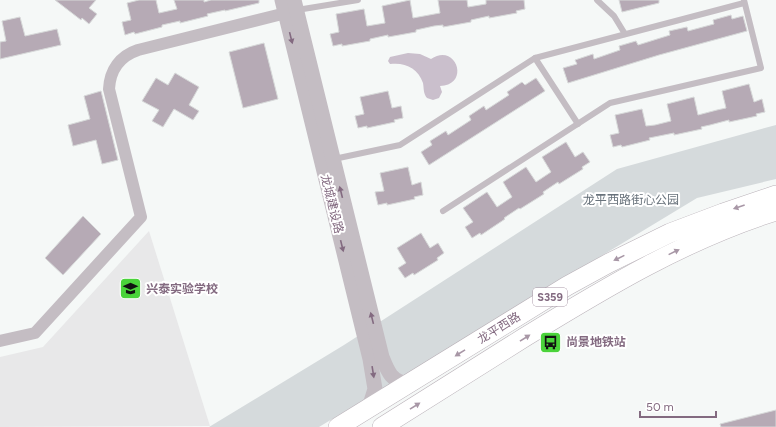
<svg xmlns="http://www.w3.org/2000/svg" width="776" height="427" font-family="Figtree,'Noto Sans SC',sans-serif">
	<rect width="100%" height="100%" fill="#f5f8f7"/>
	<polygon fill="#e8e8e9" points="149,231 210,426 0,427 0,357 43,347"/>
	<polygon fill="#d5dadc" points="776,125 776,179 697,198 319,427 209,427 344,345 617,169"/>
	<path fill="#cabfcc" d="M408,53L420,54L431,59C456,42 471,85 440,86L442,92L439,98L433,100L427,98C423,93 424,88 423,83C418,68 405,62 390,64L388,61L390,57Z"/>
	<g fill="#b6aab5" stroke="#d7d9d9">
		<polygon points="55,0 96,0 89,8 97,14 89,24 82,18 81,20"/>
		<polygon points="139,0 156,0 159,13 177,9 174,0 204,0 204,2 211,0 259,0 259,3 225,11 225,10 207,14 208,16 180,23 180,21 162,25 162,27 135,34 134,32 125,35 122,22 131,20 127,3"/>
		<polygon points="410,0 413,18 440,13 438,0 467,0 468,7 486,4 486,0 524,0 525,9 516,11 517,13 489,18 489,16 471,20 471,22 443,27 443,25 434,26 416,30 416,32 388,37 388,35 370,39 370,41 342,46 342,44 333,46 330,34 339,32 336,14 364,9 367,26 385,23 382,6"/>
		<polygon points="619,0 659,0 659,3 622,12"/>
		<polygon points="731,15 732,19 743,16 747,31 659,55 568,83 563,68 577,64 575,60 593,54 594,59 620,50 619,46 636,41 638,45 670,35 669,31 687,27 688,31 714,24 713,20"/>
		<polygon points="20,17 25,36 57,29 61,45 0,59 0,42 6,41 2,21"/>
		<polygon points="264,43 278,99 243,108 229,52"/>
		<polygon points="175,73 199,87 189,105 199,111 193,120 174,109 163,127 152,121 159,110 142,101 156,78 168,85"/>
		<polygon points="536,78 545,91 429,165 421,152 432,145 430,141 446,131 448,135 471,120 469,116 484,106 486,110 509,95 507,92 522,82 525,85"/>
		<polygon points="749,84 754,102 762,99 765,112 756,114 757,116 729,122 729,120 710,125 701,127 702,129 674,135 674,133 649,138 650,140 622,147 621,145 613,147 610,135 619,133 615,115 642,109 646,126 655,125 671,121 667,104 694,97 698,115 717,110 726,108 722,91"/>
		<polygon points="101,91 118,160 102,164 96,140 73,146 68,125 90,119 84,96"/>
		<polygon points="388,91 392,108 401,106 403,118 394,120 395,122 367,128 367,126 358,128 355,116 364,114 360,97"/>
		<polygon points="566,142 575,157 583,152 590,162 582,167 583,169 559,184 558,182 543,192 544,194 520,209 519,208 504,218 505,219 481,235 480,233 472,238 465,227 473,222 463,208 487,192 497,207 512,197 503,182 526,167 536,182 551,172 542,157"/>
		<polygon points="408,167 412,185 421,182 423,195 414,197 415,199 387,205 387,203 378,205 375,192 384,191 380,173"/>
		<polygon points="83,216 101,234 63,275 45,258"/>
		<polygon points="421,233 430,248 438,243 444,253 437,258 438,260 414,275 413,273 405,278 398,268 406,263 397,248"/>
		<polygon points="776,410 776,427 721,427 720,424"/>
	</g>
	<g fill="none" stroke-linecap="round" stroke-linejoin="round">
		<defs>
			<g id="primary">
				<polyline points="338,427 567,286 609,263 670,233 723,213 776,195"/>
				<path d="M382,427C429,397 477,367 525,337C605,288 686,239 776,211"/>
			</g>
		</defs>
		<use href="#primary" stroke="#b9b1b8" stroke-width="20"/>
		<g stroke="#c4bdc3" stroke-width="6">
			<polyline points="597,0 614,16 625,34"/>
			<polyline points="297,10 358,0"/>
			<polyline points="535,58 578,124"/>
			<polyline points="334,159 400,145 535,58 744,3"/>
			<polyline points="443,211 610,103 761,68 744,0"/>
		</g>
		<path stroke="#c4bdc3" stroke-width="12" d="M0,341L35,333L141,217L109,89C110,70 120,56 138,50L294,11"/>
		<g stroke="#c4bdc3" stroke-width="15">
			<polyline points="282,0 370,359 375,389 369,408"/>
			<path d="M294,0L382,357C388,372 391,381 408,384"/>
		</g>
		<use href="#primary" stroke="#fff" stroke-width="19"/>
	</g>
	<defs><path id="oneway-solid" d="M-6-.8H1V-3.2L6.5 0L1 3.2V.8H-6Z"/></defs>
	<g fill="#836a80">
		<use href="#oneway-solid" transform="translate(291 38) rotate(76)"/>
		<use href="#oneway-solid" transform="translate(341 192) rotate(-104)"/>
		<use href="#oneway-solid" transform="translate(342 246) rotate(76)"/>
		<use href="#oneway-solid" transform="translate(372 318) rotate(-104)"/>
		<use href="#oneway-solid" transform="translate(373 372) rotate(81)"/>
	</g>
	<g fill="#a897a6">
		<use href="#oneway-solid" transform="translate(739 207) rotate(161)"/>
		<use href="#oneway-solid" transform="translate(674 252) rotate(-26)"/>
		<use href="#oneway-solid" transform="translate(619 258) rotate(154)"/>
		<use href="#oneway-solid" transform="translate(525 338) rotate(-32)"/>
		<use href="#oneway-solid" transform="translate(460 353) rotate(148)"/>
		<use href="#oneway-solid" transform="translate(415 406) rotate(-32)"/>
	</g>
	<defs>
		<symbol id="school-square" viewBox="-11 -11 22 22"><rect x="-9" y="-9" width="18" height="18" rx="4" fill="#4ad33a" stroke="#fff"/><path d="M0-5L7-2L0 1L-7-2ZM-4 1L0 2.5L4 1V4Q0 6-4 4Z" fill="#111"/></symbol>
		<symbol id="bus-square" viewBox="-11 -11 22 22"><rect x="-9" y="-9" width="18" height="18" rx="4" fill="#4ad33a" stroke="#fff"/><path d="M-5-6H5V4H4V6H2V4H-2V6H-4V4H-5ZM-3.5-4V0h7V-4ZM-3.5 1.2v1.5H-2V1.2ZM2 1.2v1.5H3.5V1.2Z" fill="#111"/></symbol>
	</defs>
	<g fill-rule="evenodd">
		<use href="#school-square" x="118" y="276" width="25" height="25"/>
		<use href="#bus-square" x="538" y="330" width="25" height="25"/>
	</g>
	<g text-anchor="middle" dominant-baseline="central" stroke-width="4" stroke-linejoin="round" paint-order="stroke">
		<rect fill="#fff" stroke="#a897a6" stroke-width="1" x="533" y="288" width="34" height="18" rx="3"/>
		<g font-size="11" font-weight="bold" fill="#836a80">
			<text x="550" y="297">S359</text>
		</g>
		<g font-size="12" fill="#68727b" stroke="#fff">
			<text x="631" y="200">龙平西路街心公园</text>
		</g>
		<g font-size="12" fill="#836a80" stroke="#fff">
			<text transform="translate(332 204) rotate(76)">龙城建设路</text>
			<text transform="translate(499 328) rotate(-32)">龙平西路</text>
		</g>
		<g font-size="12" font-weight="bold" fill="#836a80" stroke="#fff" text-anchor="start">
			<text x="146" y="289">兴泰实验学校</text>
			<text x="566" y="342">尚景地铁站</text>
		</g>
	</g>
	<path d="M640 411v6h76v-6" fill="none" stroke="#836a80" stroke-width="2"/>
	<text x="646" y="411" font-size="12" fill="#836a80" stroke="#ffffff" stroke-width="3" paint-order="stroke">50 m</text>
</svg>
